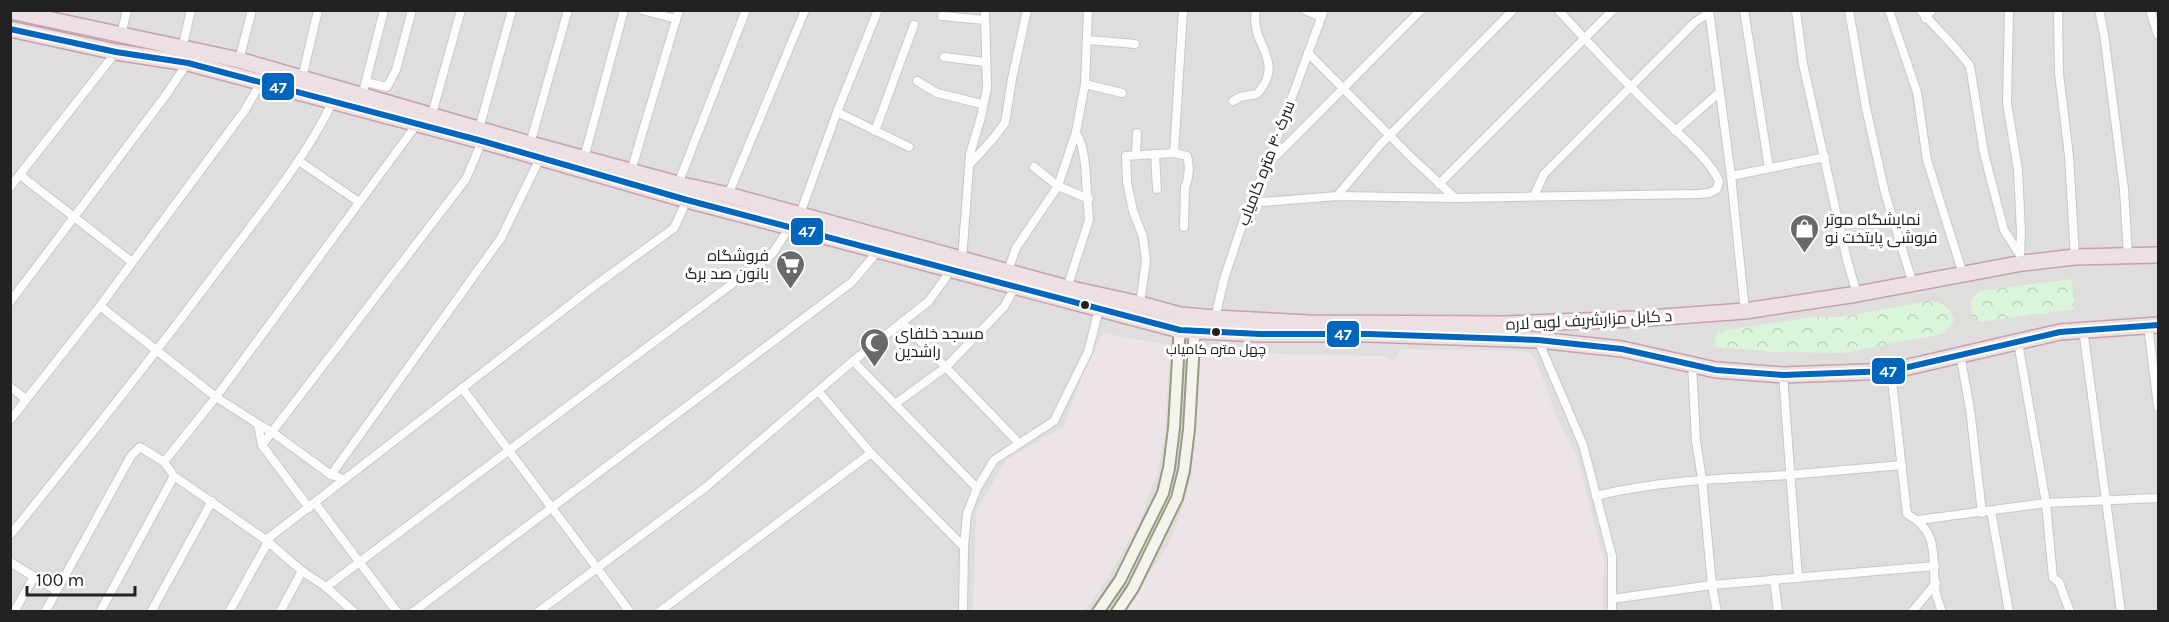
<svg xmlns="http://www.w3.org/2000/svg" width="2169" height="622" font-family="Karla,Cairo,sans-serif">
	<defs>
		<pattern id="park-crowns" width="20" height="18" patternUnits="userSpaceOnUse" patternTransform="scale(1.5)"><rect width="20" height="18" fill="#daf5da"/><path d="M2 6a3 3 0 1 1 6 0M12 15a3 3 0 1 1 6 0" fill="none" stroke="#bbd2bb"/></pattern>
	</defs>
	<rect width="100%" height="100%" fill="#f0eeeb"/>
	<rect fill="#dfdedc" x="11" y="11" width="2147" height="600"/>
	<g fill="#ede4e9">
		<polygon points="1103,333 1170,345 1165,436 1158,470 1140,521 1110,574 1084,611 973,611 976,512 1006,460 1064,426 1081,379"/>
		<polygon points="1400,349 1516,351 1529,352 1536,360 1556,416 1577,457 1604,561 1603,611 1125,612 1168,544 1178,520 1192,475 1197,352 1384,356 1394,362"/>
	</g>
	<g fill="url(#park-crowns)">
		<polygon points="2071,279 2075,309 1980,322 1971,315 1971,300 1980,291"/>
		<path d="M1928,301C1942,302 1949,306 1954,320L1951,326L1942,334L1842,353L1775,352L1716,347L1714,339L1719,331L1814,317H1842Z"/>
	</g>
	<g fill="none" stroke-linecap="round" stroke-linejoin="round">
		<defs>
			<g id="street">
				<polyline points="642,10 676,19"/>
				<polyline points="1305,10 1321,17"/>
				<polyline points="1709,10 1731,176 1745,311"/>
				<polyline points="1744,10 1769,168"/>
				<polyline points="1796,10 1803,64 1847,260 1857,294"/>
				<polyline points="1849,10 1866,108 1885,193 1913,284"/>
				<polyline points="1889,10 1917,92 1927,160 1963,274"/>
				<polyline points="1920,10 1957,50 1970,66 1984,153 1992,184 2004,230 2020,255"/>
				<polyline points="2009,10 2007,103 2018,170 2021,232 2020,256"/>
				<polyline points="2058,10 2059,73 2069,156 2075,257"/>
				<polyline points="2099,10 2104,34 2124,189 2128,256"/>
				<polyline points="2150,10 2158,35"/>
				<polyline points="942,16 985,20"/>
				<polyline points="1925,18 1932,10"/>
				<polyline points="121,35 127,10"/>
				<polyline points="1088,40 1135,44"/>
				<polyline points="182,49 191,10"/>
				<polyline points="1308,53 1411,157 1455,198"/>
				<polyline points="944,57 985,62"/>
				<polyline points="239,60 252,10"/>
				<polyline points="302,78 318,10"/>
				<polyline points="917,81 937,93 982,104"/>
				<polyline points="366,82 387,87 396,70 412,10"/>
				<polyline points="1085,84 1122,93"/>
				<polyline points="362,96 384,10"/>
				<path d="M1233,101L1240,97L1257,94C1287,60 1249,45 1256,10"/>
				<polyline points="837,112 909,147"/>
				<polyline points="432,114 461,10"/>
				<polyline points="479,129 512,10"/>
				<polyline points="875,131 914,25"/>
				<polyline points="1675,131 1720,92"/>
				<polyline points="530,144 568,10"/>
				<polyline points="1174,153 1183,10"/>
				<polyline points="1136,154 1137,133"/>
				<polyline points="1155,155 1157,189"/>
				<polyline points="584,158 624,10"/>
				<polyline points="299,161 359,202"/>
				<polyline points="970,164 992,140 1005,123 1012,79 1027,10"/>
				<polyline points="1268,164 1421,10"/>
				<polyline points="1034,167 1058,186 1089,199"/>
				<polyline points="631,171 679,10"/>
				<polyline points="20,175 132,262"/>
				<polyline points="1731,176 1825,157"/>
				<polyline points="678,184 746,10"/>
				<polyline points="1439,184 1613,10"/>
				<polyline points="10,187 116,52"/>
				<polyline points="728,195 805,10"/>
				<polyline points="1337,196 1380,145 1513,10"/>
				<polyline points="1534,196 1544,174 1695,22 1709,13"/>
				<path d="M1250,203L1337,196L1455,198L1698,194L1709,193L1717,189L1719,181C1710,159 1672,128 1654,110C1621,78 1590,44 1558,10"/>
				<polyline points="800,214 837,112 878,10"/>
				<polyline points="962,260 970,154 981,117 987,88 985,10"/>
				<polyline points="1008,271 1016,248 1058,186 1076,132"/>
				<polyline points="1067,288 1089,220 1085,164 1082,146 1076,132 1085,84 1088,10"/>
				<polyline points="10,302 166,95 188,62"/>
				<path d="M1140,304L1146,261L1143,237L1133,211L1127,182L1126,156L1174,153L1187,156C1190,165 1189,179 1185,187L1184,227"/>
				<polyline points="100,306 216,397 258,424 262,445 309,508"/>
				<polyline points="1215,318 1224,279 1245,216 1267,165 1324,10"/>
				<polyline points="902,322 1018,442"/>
				<polyline points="2148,325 2158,407"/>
				<polyline points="2083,329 2121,612"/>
				<polyline points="1538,340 1583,445 1612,556 1612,612"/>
				<polyline points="2018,342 2046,503 2053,578 2059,582 2070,612"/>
				<polyline points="1960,354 1970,409 1982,513"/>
				<polyline points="853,361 977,488"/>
				<polyline points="1692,364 1696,441 1702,479 1712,585 1717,612"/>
				<path d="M1891,371L1907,514C1943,533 1930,561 1936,593C1937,599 1940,606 1942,612"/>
				<polyline points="1783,375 1798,577"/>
				<polyline points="10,387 26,399"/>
				<polyline points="462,388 630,612"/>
				<polyline points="819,392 871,453 964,547"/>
				<polyline points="895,404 946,367 1004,307 1015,287"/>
				<polyline points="10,420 100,306 245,110 261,82"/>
				<polyline points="258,424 272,432 331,475"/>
				<polyline points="262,445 466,179 482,141"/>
				<polyline points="344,479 331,475 501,238 540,158"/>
				<path d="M1596,496C1659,480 1724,479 1788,475C1826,472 1864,468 1902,465"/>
				<polyline points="315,503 397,612"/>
				<polyline points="1991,511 2009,612"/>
				<polyline points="1918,520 2046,503 2158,498"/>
				<path d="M10,535C85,443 158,350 229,255C266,206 306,157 333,101"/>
				<polyline points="266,540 593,287 674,228 687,200"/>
				<polyline points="10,562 56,590"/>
				<polyline points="1774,579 1778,612"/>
				<polyline points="326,587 772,254 790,227"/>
				<polyline points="1612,599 1712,585 1935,566"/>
				<polyline points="14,612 34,577"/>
				<polyline points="45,612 131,456 140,447 164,462"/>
				<polyline points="100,612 174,476"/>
				<polyline points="151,612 212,501"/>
				<polyline points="229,612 268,542"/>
				<polyline points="280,612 302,571"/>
				<polyline points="354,612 326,587 302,571 266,540 174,476 164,462 216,397 417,124"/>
				<polyline points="413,612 852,282 878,251"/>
				<polyline points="538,612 706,487 853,361 929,301 951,270"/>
				<polyline points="659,612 871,453"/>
				<polyline points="963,612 964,547 967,514 977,488 994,460 1054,421 1088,352 1099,309"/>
				<polyline points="1912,612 1936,583"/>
			</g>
			<g id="secondary">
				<polyline points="1098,612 1120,580 1163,493 1169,468 1174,428 1180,324"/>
				<polyline points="1117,612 1133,588 1177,498 1184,470 1189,429 1195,325"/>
			</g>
			<g id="highway">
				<polyline points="10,11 239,60 530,144 678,184 728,195 1067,288 1140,304 1180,315 1215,318 1309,323 1503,324 1636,319 1745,311 1857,294 2023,263 2075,257 2158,255"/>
				<polyline points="10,29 116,52 188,63 482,141 687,200 1180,330 1260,334 1369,334 1538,340 1622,349 1716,370 1783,375 1891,371 2060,332 2158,325"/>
			</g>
		</defs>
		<use href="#street" stroke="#c9c8c7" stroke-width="10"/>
		<use href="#secondary" stroke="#999a82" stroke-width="14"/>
		<use href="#highway" stroke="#c5a2ac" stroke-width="18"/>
		<use href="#street" stroke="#fdfcfc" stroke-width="8"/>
		<use href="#secondary" stroke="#f4f4ed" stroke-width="10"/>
		<use href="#highway" stroke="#ece0e2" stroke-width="15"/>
		<defs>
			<polyline id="bus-1" points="10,29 116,52 188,63 482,141 687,200 1180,330 1260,334 1369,334 1538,340 1622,349 1716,370 1783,375 1891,371 2060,332 2158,325"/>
		</defs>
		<use href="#bus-1" stroke="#fff" stroke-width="10"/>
		<use href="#bus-1" stroke="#0065bd" stroke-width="6"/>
	</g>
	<defs>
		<symbol id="shop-pin" viewBox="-11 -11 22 30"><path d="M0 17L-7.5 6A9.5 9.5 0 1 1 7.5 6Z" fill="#6a6968" stroke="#fff"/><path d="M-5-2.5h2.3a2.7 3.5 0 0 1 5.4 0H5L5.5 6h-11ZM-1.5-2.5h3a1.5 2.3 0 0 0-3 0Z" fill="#fff"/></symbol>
		<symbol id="supermarket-pin" viewBox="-11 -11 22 30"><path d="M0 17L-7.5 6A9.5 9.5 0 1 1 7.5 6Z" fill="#6a6968" stroke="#fff"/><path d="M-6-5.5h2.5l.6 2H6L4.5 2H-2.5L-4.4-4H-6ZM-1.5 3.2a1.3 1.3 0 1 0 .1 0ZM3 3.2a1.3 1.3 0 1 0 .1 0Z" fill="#fff"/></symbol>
		<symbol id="mosque-pin" viewBox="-11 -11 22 30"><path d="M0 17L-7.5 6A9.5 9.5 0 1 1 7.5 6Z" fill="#6a6968" stroke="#fff"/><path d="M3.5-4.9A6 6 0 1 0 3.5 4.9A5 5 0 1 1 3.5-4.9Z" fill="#fff"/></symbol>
	</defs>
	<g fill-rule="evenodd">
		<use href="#shop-pin" x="1788" y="212" width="33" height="45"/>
		<use href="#supermarket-pin" x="774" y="248" width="33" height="45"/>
		<use href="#mosque-pin" x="858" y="326" width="33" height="45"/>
	</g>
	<g fill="#222" stroke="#fff" stroke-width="2">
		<circle cx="1085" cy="305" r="5"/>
		<circle cx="1216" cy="332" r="5"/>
	</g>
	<g text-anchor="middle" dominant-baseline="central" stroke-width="6" stroke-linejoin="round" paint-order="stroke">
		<g font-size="14" fill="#222" stroke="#fff">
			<text x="1216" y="349">چهل متره کامیاب</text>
		</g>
		<g font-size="16" fill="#222" stroke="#fff">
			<text transform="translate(1266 163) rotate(-69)">سرک ۴۰ متره کامیاب</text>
			<text transform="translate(1589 320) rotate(-3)">د کابل مزارشریف لویه لاره</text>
		</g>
		<g font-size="16" fill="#222" stroke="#fff" text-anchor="start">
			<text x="1825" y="219">نمایشگاه موتر<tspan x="1825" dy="18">فروشی پایتخت نو</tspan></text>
			<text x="769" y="255" text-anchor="end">فروشگاه<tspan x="769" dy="18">بانون صد برگ</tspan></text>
			<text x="895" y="333">مسجد خلفای<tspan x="895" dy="18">راشدین</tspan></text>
		</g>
	</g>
	<g stroke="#fff" stroke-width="2">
		<rect x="261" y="72" width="34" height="29" rx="6" fill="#0065bd"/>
		<rect x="790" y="217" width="34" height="29" rx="6" fill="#0065bd"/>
		<rect x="1326" y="320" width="34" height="28" rx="6" fill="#0065bd"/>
		<rect x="1871" y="357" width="35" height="28" rx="6" fill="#0065bd"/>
	</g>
	<g font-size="16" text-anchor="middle" font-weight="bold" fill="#fff">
		<text x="278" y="93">47</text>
		<text x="807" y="237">47</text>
		<text x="1343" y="340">47</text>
		<text x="1888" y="377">47</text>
	</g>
	<rect width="2169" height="622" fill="none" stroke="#222222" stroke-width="24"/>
	<path d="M27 586v9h108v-9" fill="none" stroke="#222222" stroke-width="3"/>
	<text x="36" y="586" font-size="18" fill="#222222" stroke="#ffffff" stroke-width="4.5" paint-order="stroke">100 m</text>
</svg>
